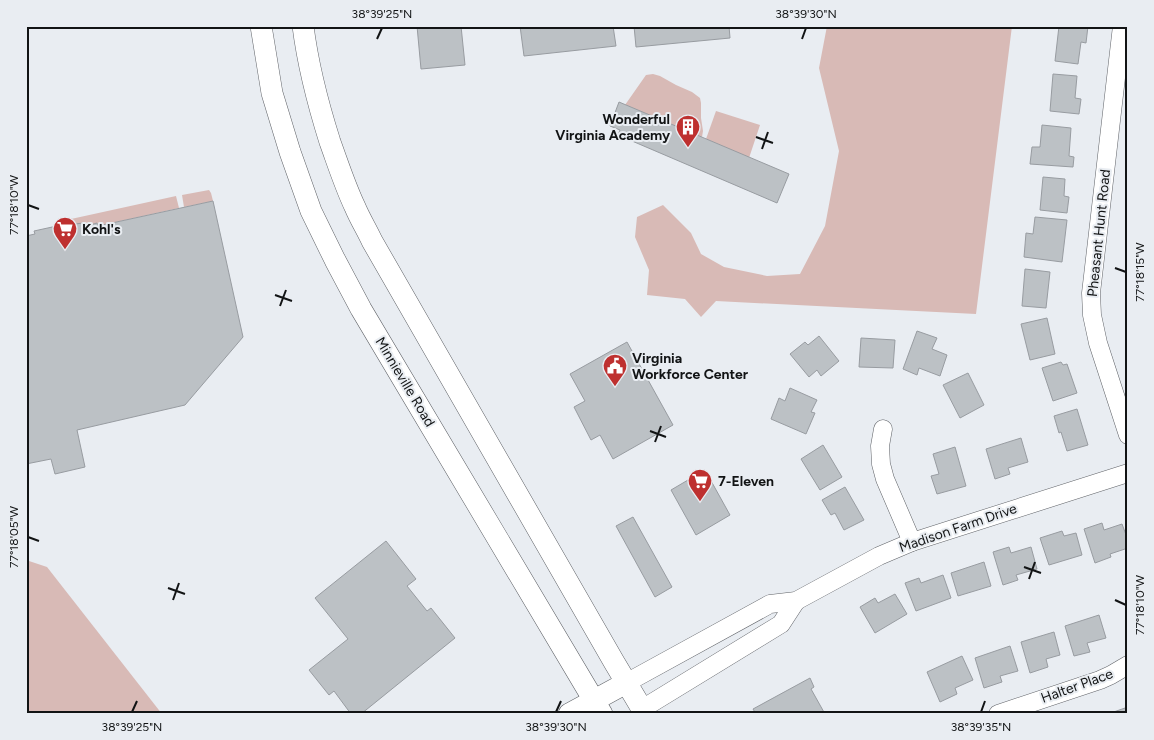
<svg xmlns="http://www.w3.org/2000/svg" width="1154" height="740" font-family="Figtree,sans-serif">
	<rect width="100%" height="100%" fill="#e9edf2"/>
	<g fill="#d8bab6">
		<polygon points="827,26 1012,26 976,314 716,301 701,317 685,299 647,295 649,270 635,237 637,217 663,205 691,233 701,254 724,267 767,276 800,274 825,226 839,151 819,68"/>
		<polygon points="653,74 660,76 676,85 692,92 700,98 701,103 701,118 703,131 702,137 625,105 646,75"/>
		<polygon points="716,111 760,125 749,158 706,139"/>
		<polygon points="209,190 211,193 213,201 184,207 182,195"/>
		<polygon points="176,196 179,208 98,226 97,223 90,225 90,223 84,225 83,223 75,224 75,222 68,224 71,219"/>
		<polygon points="26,560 47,567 162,714 26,714"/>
	</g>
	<g fill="#bcc1c5" stroke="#989ca1">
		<polygon points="417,26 461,26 465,65 421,69"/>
		<polygon points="520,26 613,26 616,46 524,56"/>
		<polygon points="634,26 729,26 730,38 636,47"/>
		<polygon points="1059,26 1088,26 1086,43 1081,42 1078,64 1055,61"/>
		<polygon points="1053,74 1077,76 1075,98 1081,99 1079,114 1050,111"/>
		<polygon points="619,102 789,174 777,203 618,135 620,130 610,126"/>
		<polygon points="1042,125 1071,128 1069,156 1074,157 1073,167 1030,164 1032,147 1040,147"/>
		<polygon points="1043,177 1065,179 1064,196 1069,197 1067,213 1040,210"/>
		<polygon points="213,201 243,337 185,405 77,430 85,467 55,474 51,459 26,464 26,236 35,234 34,231 75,222 75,224 83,223 84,225 90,223 90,225 97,223 98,226"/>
		<polygon points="1035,217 1067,220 1062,262 1024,257 1026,233 1033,234"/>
		<polygon points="1025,269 1050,272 1046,308 1022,306"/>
		<polygon points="1047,318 1055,354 1030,360 1021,324"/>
		<polygon points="917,331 937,338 932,349 947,355 940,376 919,368 917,375 903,369"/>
		<polygon points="819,336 839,361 821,376 817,370 809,377 790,354 805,342 808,345"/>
		<polygon points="861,338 895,340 893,368 859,367"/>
		<polygon points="627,342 673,425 613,459 600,435 591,440 574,407 585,401 570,374"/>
		<polygon points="1061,362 1063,365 1067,364 1077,393 1053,401 1042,368"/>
		<polygon points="968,373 984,405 960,418 943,385"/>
		<polygon points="790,388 817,400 811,412 815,413 806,434 771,419 779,398 785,401"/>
		<polygon points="1077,409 1088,445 1067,451 1061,432 1059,433 1054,416"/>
		<polygon points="1021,438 1028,462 1008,468 1010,474 995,479 986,449"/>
		<polygon points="823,445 842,477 820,490 801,459"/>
		<polygon points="955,447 966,486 937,494 931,476 939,474 933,454"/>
		<polygon points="705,470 730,515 696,535 671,490"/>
		<polygon points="845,487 864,520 844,530 835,513 831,515 822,500"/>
		<polygon points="633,517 672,587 655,597 616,526"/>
		<polygon points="1102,523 1104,530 1122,524 1128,540 1128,548 1110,554 1111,557 1095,563 1084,529"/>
		<polygon points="1062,531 1064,536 1076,533 1082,555 1049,565 1040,538"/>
		<polygon points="386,541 416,579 407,586 427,611 431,608 455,638 361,714 351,714 334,691 329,695 309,670 348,639 315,598"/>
		<polygon points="1009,547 1011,553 1031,547 1037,569 1016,575 1018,580 1003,585 993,552"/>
		<polygon points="984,562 991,586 958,596 951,573"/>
		<polygon points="943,575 951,598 916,611 905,583 919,578 921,583"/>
		<polygon points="895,594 907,614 875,633 860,607 875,598 878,603"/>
		<polygon points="1099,615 1106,638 1087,643 1090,652 1074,656 1065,626"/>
		<polygon points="1054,632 1060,655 1046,659 1048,667 1030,673 1021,642"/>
		<polygon points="1010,646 1018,671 1000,676 1002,682 984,688 975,658"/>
		<polygon points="962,656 973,680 955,688 957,694 940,702 927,672"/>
		<polygon points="810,678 814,687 811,689 825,714 756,714 753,709"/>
		<polygon points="1125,708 1127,714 1108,714"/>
	</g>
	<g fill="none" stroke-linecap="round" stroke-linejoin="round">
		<defs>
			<g id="minor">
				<polyline points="1122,26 1091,293 1092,315 1098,343 1128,435"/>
				<polyline points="883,429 880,446 881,464 885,479 912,542"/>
				<polyline points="626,683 770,604 796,601 879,556 912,542 1128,473"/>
				<polyline points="642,709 781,624 796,601"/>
				<polyline points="998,714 1100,680 1111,675 1128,665"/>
			</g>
			<g id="major">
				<polyline points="261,26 272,93 290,152 311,211 335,260 361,309 602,714"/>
				<path d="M303,26C308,66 318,104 330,142C338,164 345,186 355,207C360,219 367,230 372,241L614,662L645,714"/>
				<polyline points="569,714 626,683"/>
			</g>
		</defs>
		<use href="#minor" stroke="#606368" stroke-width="19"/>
		<use href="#major" stroke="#606368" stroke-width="22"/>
		<use href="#minor" stroke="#fff" stroke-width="18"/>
		<use href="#major" stroke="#fff" stroke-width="21"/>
	</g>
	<path fill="none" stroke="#121415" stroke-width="2" d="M377,39L382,28M802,39L806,28M756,137L773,143M762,149L768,132M28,205L39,209M1115,268L1126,272M275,295L292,301M280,306L286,290M650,431L666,437M655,442L661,426M28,537L39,541M1024,567L1041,573M1029,579L1035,562M168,588L185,594M173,600L179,583M1115,600L1126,605M132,712L137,701M556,712L561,701M981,712L985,701"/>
	<defs>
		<symbol id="building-pin" viewBox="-11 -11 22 30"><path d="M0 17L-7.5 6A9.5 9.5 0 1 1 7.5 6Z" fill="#be302f" stroke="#e9edf2"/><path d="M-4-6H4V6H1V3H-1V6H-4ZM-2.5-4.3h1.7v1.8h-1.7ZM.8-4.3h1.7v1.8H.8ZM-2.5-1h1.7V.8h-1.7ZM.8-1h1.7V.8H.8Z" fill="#fff"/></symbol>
		<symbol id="supermarket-pin" viewBox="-11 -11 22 30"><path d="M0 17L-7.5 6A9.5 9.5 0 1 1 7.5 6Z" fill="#be302f" stroke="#e9edf2"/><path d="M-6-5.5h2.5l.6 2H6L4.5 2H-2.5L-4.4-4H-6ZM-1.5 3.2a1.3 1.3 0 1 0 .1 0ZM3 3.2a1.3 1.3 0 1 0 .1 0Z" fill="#fff"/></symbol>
		<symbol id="civic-pin" viewBox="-11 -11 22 30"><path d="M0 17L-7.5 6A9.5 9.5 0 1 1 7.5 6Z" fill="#be302f" stroke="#e9edf2"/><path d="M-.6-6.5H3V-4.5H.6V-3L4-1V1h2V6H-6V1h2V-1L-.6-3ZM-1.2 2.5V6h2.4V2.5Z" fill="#fff"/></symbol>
	</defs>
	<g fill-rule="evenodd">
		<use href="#building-pin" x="674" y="113" width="28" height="38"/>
		<use href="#supermarket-pin" x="51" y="215" width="28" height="38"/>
		<use href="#civic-pin" x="601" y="352" width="28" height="38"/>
		<use href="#supermarket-pin" x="686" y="467" width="28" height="38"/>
	</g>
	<g text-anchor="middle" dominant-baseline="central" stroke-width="4" stroke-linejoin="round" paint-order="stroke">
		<g font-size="14" font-weight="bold" fill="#121415" stroke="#e9edf2" text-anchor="start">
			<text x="670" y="119" text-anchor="end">Wonderful<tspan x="670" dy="16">Virginia Academy</tspan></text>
			<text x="82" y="229">Kohl's</text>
			<text x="632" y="358">Virginia<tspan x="632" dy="16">Workforce Center</tspan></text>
			<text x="718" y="481">7-Eleven</text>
		</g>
		<g font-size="14" fill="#121415" stroke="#e9edf2">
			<text transform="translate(1099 233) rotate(-84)">Pheasant Hunt Road</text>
			<text transform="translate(405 382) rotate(59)">Minnieville Road</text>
			<text transform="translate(958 528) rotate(-19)">Madison Farm Drive</text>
			<text transform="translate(1077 686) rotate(-20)">Halter Place</text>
		</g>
	</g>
	<rect width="1154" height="740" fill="none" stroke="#e9edf2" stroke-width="55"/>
	<rect x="28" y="28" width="1098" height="684" fill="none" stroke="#121415" stroke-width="2"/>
	<g font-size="12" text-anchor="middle" fill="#121415">
		<text x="382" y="18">38°39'25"N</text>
		<text x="806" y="18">38°39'30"N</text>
		<text transform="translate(14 205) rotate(-90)" y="4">77°18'10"W</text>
		<text transform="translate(1140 272) rotate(-90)" y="4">77°18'15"W</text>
		<text transform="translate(14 537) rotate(-90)" y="4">77°18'05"W</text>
		<text transform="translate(1140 605) rotate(-90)" y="4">77°18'10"W</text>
		<text x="132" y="731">38°39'25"N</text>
		<text x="556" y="731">38°39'30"N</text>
		<text x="981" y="731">38°39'35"N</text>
	</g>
</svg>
